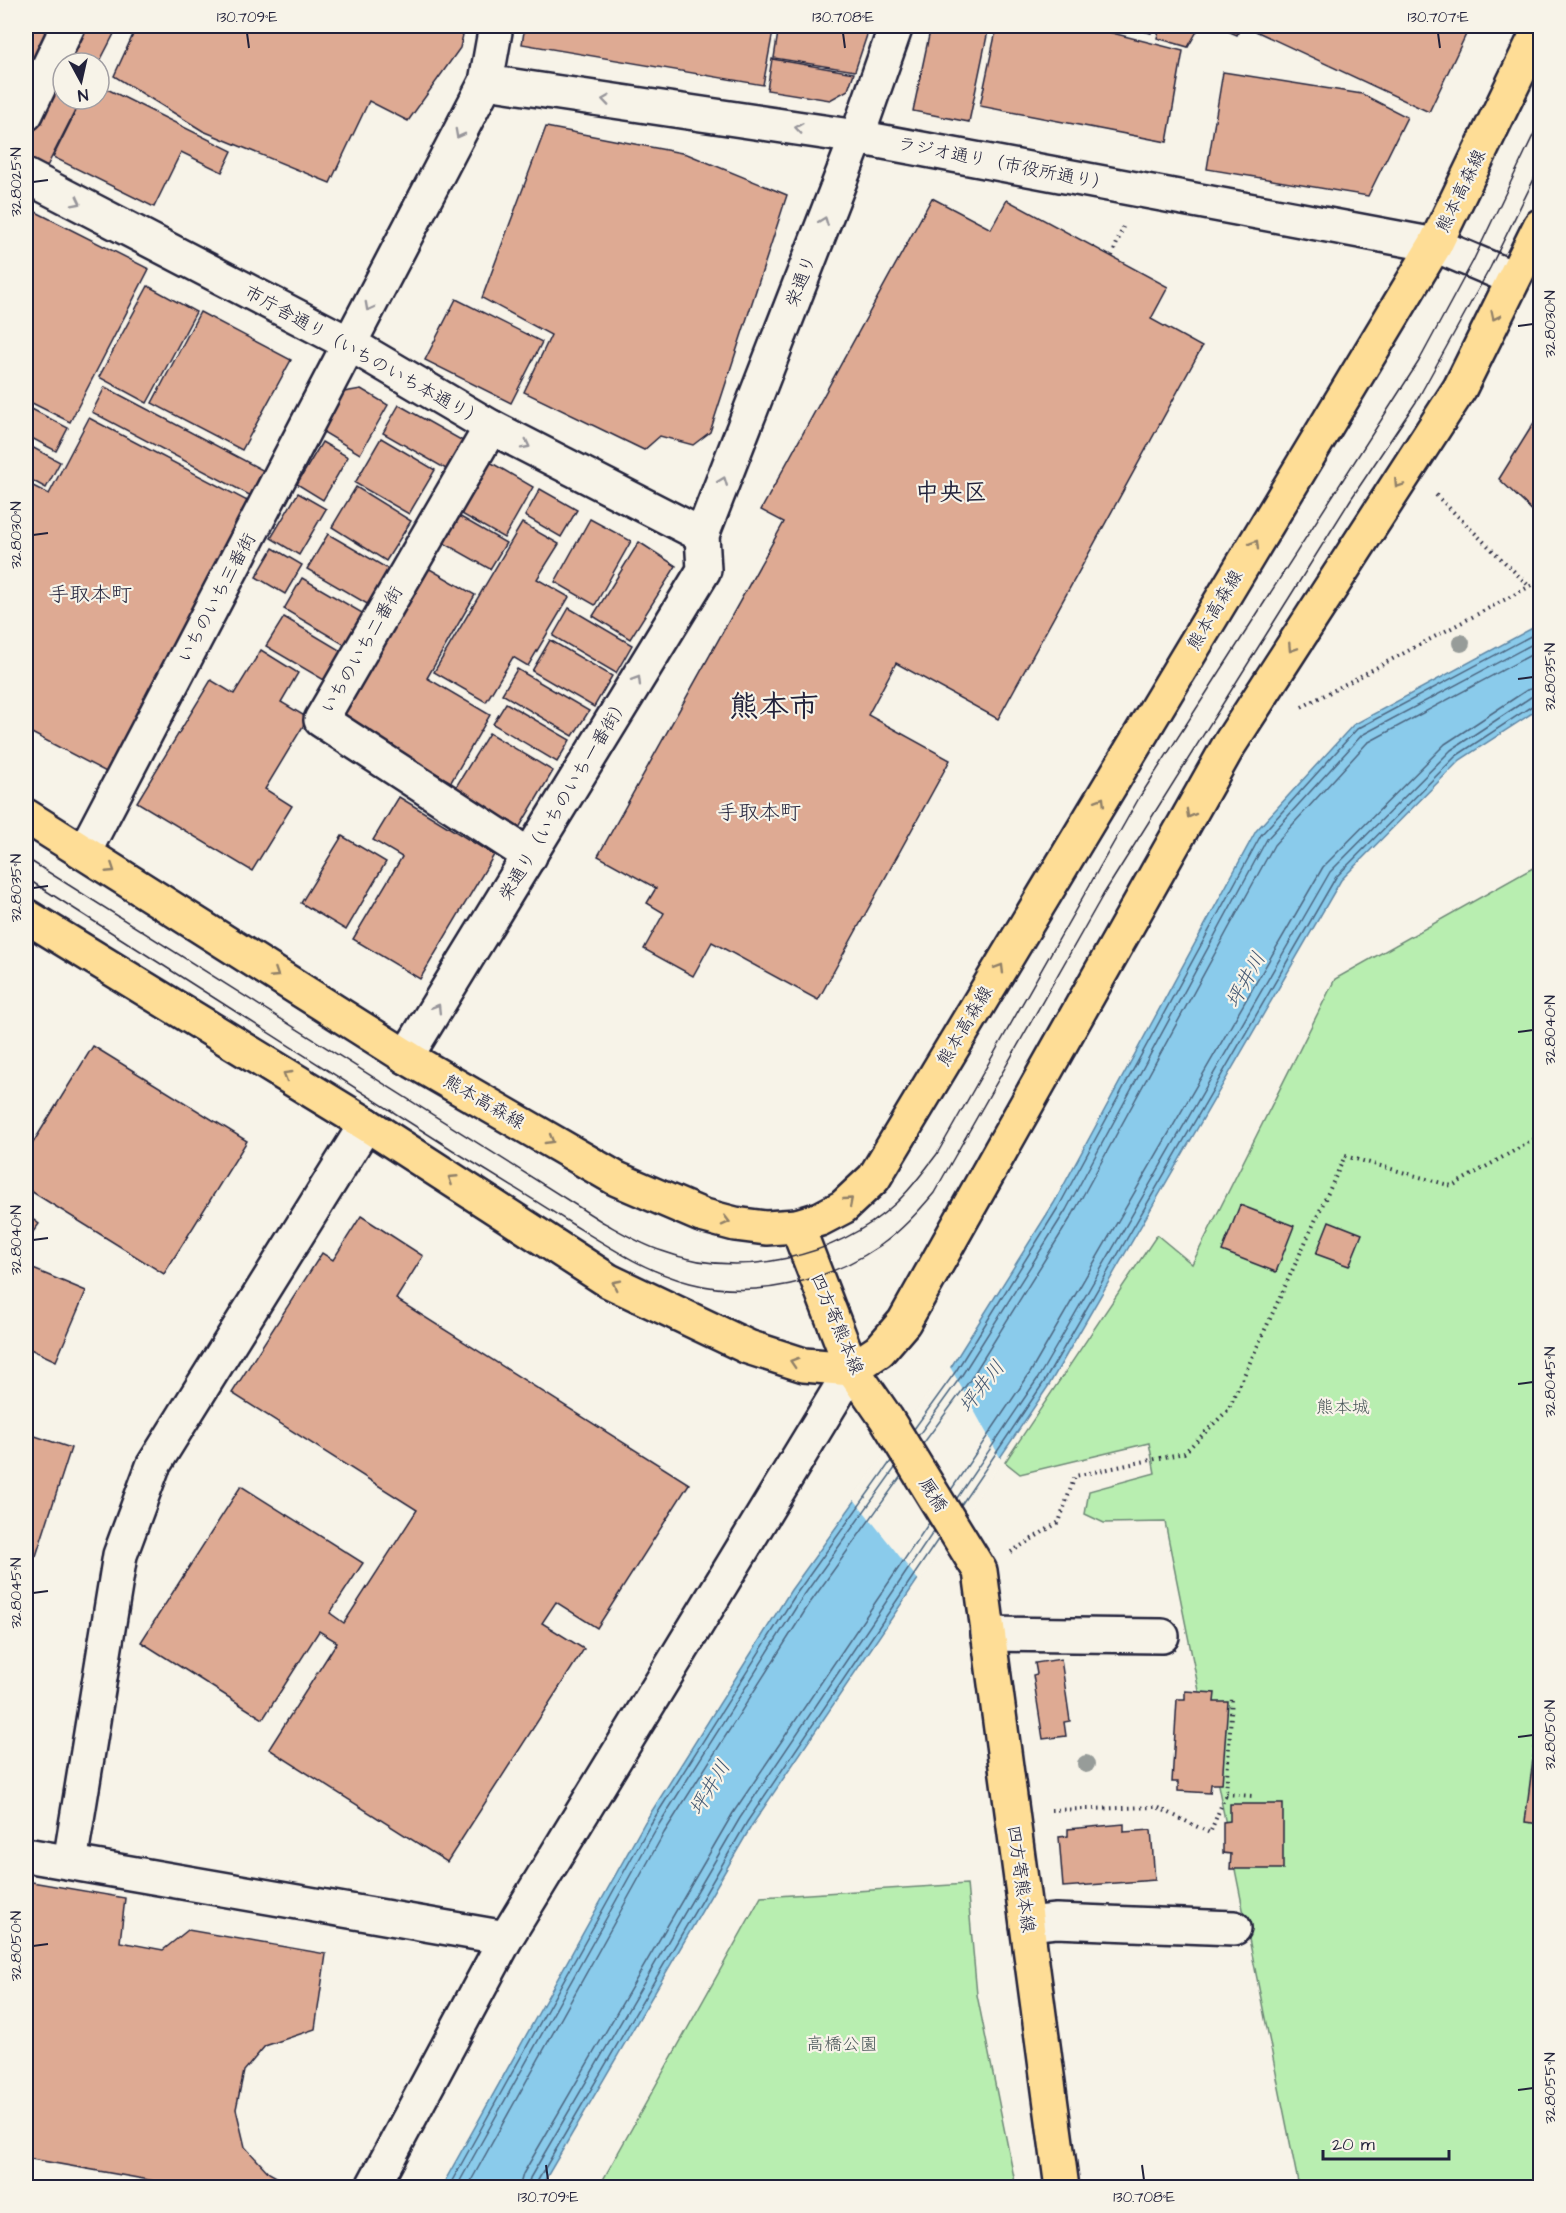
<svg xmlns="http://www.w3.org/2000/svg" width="1566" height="2213" font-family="'Architects Daughter','Klee One',sans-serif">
	<rect width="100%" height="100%" fill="#f7f3e8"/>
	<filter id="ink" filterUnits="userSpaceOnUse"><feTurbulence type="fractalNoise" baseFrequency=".0167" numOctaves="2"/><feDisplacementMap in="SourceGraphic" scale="12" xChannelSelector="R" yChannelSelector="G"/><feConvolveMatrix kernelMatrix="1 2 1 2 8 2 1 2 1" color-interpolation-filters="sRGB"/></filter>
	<g filter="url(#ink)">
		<g fill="#b8eeb0" stroke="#6d8876" stroke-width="1.5">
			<polygon points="1540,864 1540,2187 1299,2187 1165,1522 1104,1523 1085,1514 1089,1491 1155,1473 1149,1443 1020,1474 1005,1462 1157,1235 1192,1264 1335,979"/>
			<polygon points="967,1884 977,1995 1016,2187 599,2187 761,1897"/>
		</g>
		<polygon fill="#8acbeb" stroke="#6087a5" stroke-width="1.5" points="1540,624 1540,708 1460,760 1341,880 1049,1385 752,1825 541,2187 441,2188 645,1822 791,1590 951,1367 1054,1203 1256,831 1353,725"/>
		<polygon fill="#f7f3e8" points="949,1365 1002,1461 920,1582 853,1498"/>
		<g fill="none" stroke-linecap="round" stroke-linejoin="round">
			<g stroke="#4c6681" stroke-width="1.5">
				<polyline points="914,1429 956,1371 1059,1206 1261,835 1357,729 1540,631"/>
				<polyline points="918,1436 962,1375 1066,1210 1267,839 1362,735 1540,640"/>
				<polyline points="923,1444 970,1380 1073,1214 1274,845 1367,743 1540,650"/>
				<polyline points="951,1490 1030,1373 1323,867 1445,744 1527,690 1540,686"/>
				<polyline points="957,1498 1038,1378 1330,872 1451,750 1531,697 1540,695"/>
				<polyline points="961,1505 1044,1382 1336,877 1456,756 1535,704 1540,703"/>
				<polyline points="448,2188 650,1825 796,1594 891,1461"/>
				<polyline points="456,2188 656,1829 802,1598 895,1468"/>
				<polyline points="467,2188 664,1833 810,1603 901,1476"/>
				<polyline points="519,2188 523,2174 733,1813 929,1523"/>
				<polyline points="528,2188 530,2178 740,1818 934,1531"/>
				<polyline points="536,2188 537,2182 747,1822 939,1538"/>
			</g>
		</g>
		<g fill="#deaa93" stroke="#22223b" stroke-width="1.5">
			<polygon points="26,26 118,26 99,63 63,63 63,99 81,99 26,208"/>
			<polygon points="137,26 465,26 460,48 408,121 369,101 330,183 203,131 114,76"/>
			<polygon points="525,26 774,26 763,85 522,44"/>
			<polygon points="779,26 870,26 855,71 774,58"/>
			<polygon points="931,26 989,26 969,122 913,111"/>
			<polygon points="997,26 1085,26 1183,51 1167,142 980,106"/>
			<polygon points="1124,26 1153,26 1151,33"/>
			<polygon points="1160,26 1200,26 1188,47 1157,38"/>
			<polygon points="1216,26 1241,26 1237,35"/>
			<polygon points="1248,26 1470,26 1429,112 1247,27"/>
			<polygon points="772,59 854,73 848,90 830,100 767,90"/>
			<polygon points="1223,72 1362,94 1407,117 1368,196 1207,169"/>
			<polygon points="99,85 232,151 222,172 181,152 154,207 53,157 82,99 99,99"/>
			<polygon points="546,127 687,154 787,195 710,432 693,445 660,436 644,450 524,392 551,335 482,298"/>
			<polygon points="932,198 991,229 1007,200 1168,287 1151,319 1202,347 998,719 896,663 868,715 950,760 818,1000 712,942 693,976 644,949 664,913 647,903 656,888 598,856 784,522 761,510"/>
			<polygon points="32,210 149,269 70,422 26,400 26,223"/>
			<polygon points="148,286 196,312 147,403 99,377"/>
			<polygon points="456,299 542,342 511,403 425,360"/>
			<polygon points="200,312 291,360 242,450 152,403"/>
			<polygon points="105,387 270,474 257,499 92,412"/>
			<polygon points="361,389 388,405 360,454 320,430 344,392"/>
			<polygon points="399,405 470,445 453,473 383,433"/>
			<polygon points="26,406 68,428 56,451 26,435"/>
			<polygon points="1540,413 1540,518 1499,479"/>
			<polygon points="89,418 255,505 112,775 26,730 26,496 31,485 49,494"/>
			<polygon points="381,438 435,470 409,514 355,483"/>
			<polygon points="322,442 348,457 323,500 297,484"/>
			<polygon points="26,444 60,462 46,488 26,477"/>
			<polygon points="490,462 533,487 504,538 460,513"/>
			<polygon points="356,487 411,521 386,561 332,527"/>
			<polygon points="540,489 577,510 561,537 525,516"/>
			<polygon points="298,493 326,509 299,555 271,538"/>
			<polygon points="457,515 506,543 490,569 442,542"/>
			<polygon points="590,519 631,541 595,605 555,582"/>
			<polygon points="522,523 559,544 537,579 569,597 528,666 513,657 486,702 434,672"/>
			<polygon points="328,534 390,570 369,605 307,569"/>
			<polygon points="639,542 676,566 630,639 593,616"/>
			<polygon points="273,548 302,565 285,594 256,577"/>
			<polygon points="428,568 475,595 427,678 490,715 451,782 339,717"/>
			<polygon points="302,578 364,614 345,645 284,609"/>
			<polygon points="569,608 632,645 616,673 553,636"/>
			<polygon points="284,617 341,651 324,680 266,646"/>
			<polygon points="550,640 612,676 594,707 532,671"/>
			<polygon points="261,650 298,673 281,702 308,718 265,789 292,806 252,871 137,802 211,680 234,694"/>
			<polygon points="517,669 589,711 573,736 502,694"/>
			<polygon points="506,703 570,740 557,762 493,724"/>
			<polygon points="489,733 553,771 519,828 454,790"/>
			<polygon points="399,797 494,855 420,979 353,939 402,857 373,840"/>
			<polygon points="342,836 386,862 346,930 301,903"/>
			<polygon points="93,1046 247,1141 164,1274 26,1188 26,1154"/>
			<polygon points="1240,1205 1294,1226 1276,1272 1222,1251"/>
			<polygon points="26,1214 39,1224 26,1241"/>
			<polygon points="361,1216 423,1256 396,1299 689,1484 597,1628 556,1602 542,1623 584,1649 447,1862 269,1749 337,1642 319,1631 263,1719 141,1642 241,1486 363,1563 330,1613 344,1623 417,1510 232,1393 322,1253 333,1260"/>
			<polygon points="1329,1221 1362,1234 1349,1266 1316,1254"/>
			<polygon points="26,1266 86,1291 56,1361 26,1347"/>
			<polygon points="26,1433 71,1448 36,1556 26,1553"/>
			<polygon points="1061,1659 1070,1721 1064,1722 1066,1736 1043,1739 1033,1675 1037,1674 1035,1663"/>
			<polygon points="1185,1691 1215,1693 1214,1702 1228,1702 1222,1784 1211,1784 1210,1793 1178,1791 1178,1782 1172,1782 1177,1699 1185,1699"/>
			<polygon points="1540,1705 1540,1824 1525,1822"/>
			<polygon points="1230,1804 1283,1804 1283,1869 1230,1869 1231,1854 1223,1853 1223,1822 1230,1821"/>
			<polygon points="1124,1824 1124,1832 1151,1830 1155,1880 1063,1887 1059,1837 1068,1836 1068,1829"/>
			<polygon points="26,1881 125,1898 120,1942 163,1950 188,1930 326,1954 315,2029 265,2046 244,2071 236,2109 245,2147 269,2173 293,2186 292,2188 194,2188 26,2158"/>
		</g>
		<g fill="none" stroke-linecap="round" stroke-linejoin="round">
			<defs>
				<g id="minor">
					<polyline points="486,82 857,137 1435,245 1513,278"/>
					<polyline points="26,114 68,26"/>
					<polyline points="26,176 350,344 491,427 702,535"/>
					<polyline points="491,427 321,720 530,856"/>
					<polyline points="84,852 486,82 496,26"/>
					<polyline points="406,1057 704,570 702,535 857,137 896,26"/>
					<polyline points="988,1634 1162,1636"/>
					<polyline points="26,1855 506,1938"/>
					<polyline points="70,1862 120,1555 153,1466 366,1124"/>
					<polyline points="1027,1924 1056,1921 1234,1928"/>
					<polyline points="372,2188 506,1938 852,1369"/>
				</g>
				<g id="major">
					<polyline points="26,816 413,1061 617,1179 701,1215 735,1224 766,1228 797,1226 820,1219 843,1207 874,1178 1435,245 1540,28"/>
					<polyline points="26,916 366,1124 609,1281 748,1347 804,1365 852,1369 879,1351 904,1322 1229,745 1460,388 1540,226"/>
					<polyline points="797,1226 852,1369 886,1418 980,1571 1062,2188"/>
				</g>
			</defs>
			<use href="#minor" stroke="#22223b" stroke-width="38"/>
			<use href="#major" stroke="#22223b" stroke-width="38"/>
			<g stroke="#22223b" stroke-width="4" stroke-dasharray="1.5 4.5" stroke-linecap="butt">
				<polyline points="1112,256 1123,227"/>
				<polyline points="1436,495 1530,587"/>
				<polyline points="1302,707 1540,581"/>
				<polyline points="1011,1552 1059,1522 1075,1476 1184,1453 1228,1410 1345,1156 1452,1186 1540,1136"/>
				<polyline points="1226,1794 1252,1796"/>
				<polyline points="1051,1810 1157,1807 1210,1833 1226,1794 1232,1698"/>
			</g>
			<use href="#minor" stroke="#f7f3e8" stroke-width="33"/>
			<use href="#major" stroke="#fedd96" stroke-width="33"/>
			<g stroke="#22223b" stroke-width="1.5">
				<path d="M26,858L601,1221C621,1232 640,1244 662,1251C739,1280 836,1258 896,1203C912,1188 924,1171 937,1154L1139,798L1419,361L1473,261L1540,121"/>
				<path d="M26,878C170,970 315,1062 459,1154C497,1177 534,1200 572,1224C609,1247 647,1272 690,1283C754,1300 827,1282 881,1245C902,1230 918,1212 934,1193L1103,895L1351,499L1416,402L1490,268L1540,167"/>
			</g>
		</g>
		<g fill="#979c99">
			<circle cx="1461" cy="643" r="9"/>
			<circle cx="1086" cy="1764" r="9"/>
		</g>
		<defs><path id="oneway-chevron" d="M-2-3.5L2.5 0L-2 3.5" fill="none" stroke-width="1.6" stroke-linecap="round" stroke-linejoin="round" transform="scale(1.5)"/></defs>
		<g stroke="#97959a">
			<use href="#oneway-chevron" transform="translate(606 100) rotate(-172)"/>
			<use href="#oneway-chevron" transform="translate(799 128) rotate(-172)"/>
			<use href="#oneway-chevron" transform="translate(459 134) rotate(118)"/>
			<use href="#oneway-chevron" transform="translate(77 202) rotate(27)"/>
			<use href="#oneway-chevron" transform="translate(824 221) rotate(-69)"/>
			<use href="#oneway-chevron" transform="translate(369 307) rotate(118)"/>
			<use href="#oneway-chevron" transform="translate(526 445) rotate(27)"/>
			<use href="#oneway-chevron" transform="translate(723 481) rotate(-69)"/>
			<use href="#oneway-chevron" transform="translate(637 680) rotate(-59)"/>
			<use href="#oneway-chevron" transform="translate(437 1008) rotate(-58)"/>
		</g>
		<g stroke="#908068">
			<use href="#oneway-chevron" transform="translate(1495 316) rotate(116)"/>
			<use href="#oneway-chevron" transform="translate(1398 484) rotate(123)"/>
			<use href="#oneway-chevron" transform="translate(1255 544) rotate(-59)"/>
			<use href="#oneway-chevron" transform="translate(1292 648) rotate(123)"/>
			<use href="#oneway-chevron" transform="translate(1101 801) rotate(-59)"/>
			<use href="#oneway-chevron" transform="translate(1190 814) rotate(119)"/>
			<use href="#oneway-chevron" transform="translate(111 869) rotate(33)"/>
			<use href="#oneway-chevron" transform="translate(1000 968) rotate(-59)"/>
			<use href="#oneway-chevron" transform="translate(275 974) rotate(33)"/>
			<use href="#oneway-chevron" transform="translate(287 1075) rotate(-149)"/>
			<use href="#oneway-chevron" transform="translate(550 1140) rotate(30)"/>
			<use href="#oneway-chevron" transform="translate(452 1179) rotate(-147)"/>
			<use href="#oneway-chevron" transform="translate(849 1201) rotate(-41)"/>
			<use href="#oneway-chevron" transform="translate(726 1221) rotate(14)"/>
			<use href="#oneway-chevron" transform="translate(616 1284) rotate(-153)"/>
			<use href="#oneway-chevron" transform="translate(794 1362) rotate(-162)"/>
		</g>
	</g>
	<path fill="none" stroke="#22223b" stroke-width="2" d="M247,33L249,48M843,33L845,48M1438,33L1440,48M33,182L48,180M1518,326L1533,324M33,535L48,533M1518,679L1533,677M33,888L48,886M1518,1032L1533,1030M33,1240L48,1238M1518,1384L1533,1382M33,1593L48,1591M1518,1737L1533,1735M33,1946L48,1944M1518,2090L1533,2088M546,2165L548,2180M1142,2165L1144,2180"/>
	<g text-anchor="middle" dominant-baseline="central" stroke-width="4.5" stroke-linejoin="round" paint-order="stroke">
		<g font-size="18" fill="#22223b" stroke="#f7f3e8">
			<text transform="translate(1004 164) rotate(11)">ラジオ通り（市役所通り）</text>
			<text transform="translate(1461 191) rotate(-64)">熊本高森線</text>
			<text transform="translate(801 281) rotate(-69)">栄通り</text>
			<text transform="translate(364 356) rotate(29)">市庁舎通り（いちのいち本通り）</text>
			<text transform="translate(217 598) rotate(-62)">いちのいち三番街</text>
			<text transform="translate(1215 610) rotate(-59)">熊本高森線</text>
			<text transform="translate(362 650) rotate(-60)">いちのいち二番街</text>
			<text transform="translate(564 799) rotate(-59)">栄通り（いちのいち一番街）</text>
			<text transform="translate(965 1026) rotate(-59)">熊本高森線</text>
			<text transform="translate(484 1102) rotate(30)">熊本高森線</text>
			<text transform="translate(837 1324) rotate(67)">四方寄熊本線</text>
			<text transform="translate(933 1495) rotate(58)">厩橋</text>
			<text transform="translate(1021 1879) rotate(82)">四方寄熊本線</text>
		</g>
		<g font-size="18" fill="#485558" stroke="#f7f3e8">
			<text x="1343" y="1407">熊本城</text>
			<text x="842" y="2044">高橋公園</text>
		</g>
		<g font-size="20" font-style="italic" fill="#415570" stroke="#f7f3e8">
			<text transform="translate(1246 980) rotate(-61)">坪井川</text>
			<text transform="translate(982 1387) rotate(-52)">坪井川</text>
			<text transform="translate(710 1788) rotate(-59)">坪井川</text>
		</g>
		<g font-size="21" fill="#22223b" stroke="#f7f3e8">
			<text x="90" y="594">手取本町</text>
			<text x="759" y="812">手取本町</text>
		</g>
		<g font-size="24" font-weight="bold" fill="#22223b" stroke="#f7f3e8">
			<text x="951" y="493">中央区</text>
		</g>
		<g font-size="30" font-weight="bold" fill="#22223b" stroke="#f7f3e8">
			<text x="774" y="707">熊本市</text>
		</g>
	</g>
	<rect width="1566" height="2213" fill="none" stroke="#f7f3e8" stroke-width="66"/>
	<g transform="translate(81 81) rotate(172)"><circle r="28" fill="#f7f3e8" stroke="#a29fa3" stroke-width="1.5"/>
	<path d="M0-4.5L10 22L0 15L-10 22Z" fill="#22223b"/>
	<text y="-9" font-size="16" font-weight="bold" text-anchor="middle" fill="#22223b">N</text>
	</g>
	<path d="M1323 2150v9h126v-9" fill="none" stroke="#22223b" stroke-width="3"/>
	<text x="1332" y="2150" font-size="18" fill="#22223b" stroke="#f7f3e8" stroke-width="4.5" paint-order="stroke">20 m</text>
	<rect x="33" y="33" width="1500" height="2147" fill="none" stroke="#22223b" stroke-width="2"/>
	<g font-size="15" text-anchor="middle" fill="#22223b">
		<text x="247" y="22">130.709°E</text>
		<text x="843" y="22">130.708°E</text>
		<text x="1438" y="22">130.707°E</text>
		<text transform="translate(16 182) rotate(-90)" y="5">32.8025°N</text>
		<text transform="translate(1550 324) rotate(-90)" y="5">32.8030°N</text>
		<text transform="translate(16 535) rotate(-90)" y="5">32.8030°N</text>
		<text transform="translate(1550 677) rotate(-90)" y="5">32.8035°N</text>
		<text transform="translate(16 888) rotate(-90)" y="5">32.8035°N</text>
		<text transform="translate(1550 1030) rotate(-90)" y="5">32.8040°N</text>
		<text transform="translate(16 1240) rotate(-90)" y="5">32.8040°N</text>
		<text transform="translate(1550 1382) rotate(-90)" y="5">32.8045°N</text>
		<text transform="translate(16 1593) rotate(-90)" y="5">32.8045°N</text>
		<text transform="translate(1550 1735) rotate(-90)" y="5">32.8050°N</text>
		<text transform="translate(16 1946) rotate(-90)" y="5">32.8050°N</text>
		<text transform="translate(1550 2088) rotate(-90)" y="5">32.8055°N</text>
		<text x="548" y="2202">130.709°E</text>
		<text x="1144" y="2202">130.708°E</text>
	</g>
</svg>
